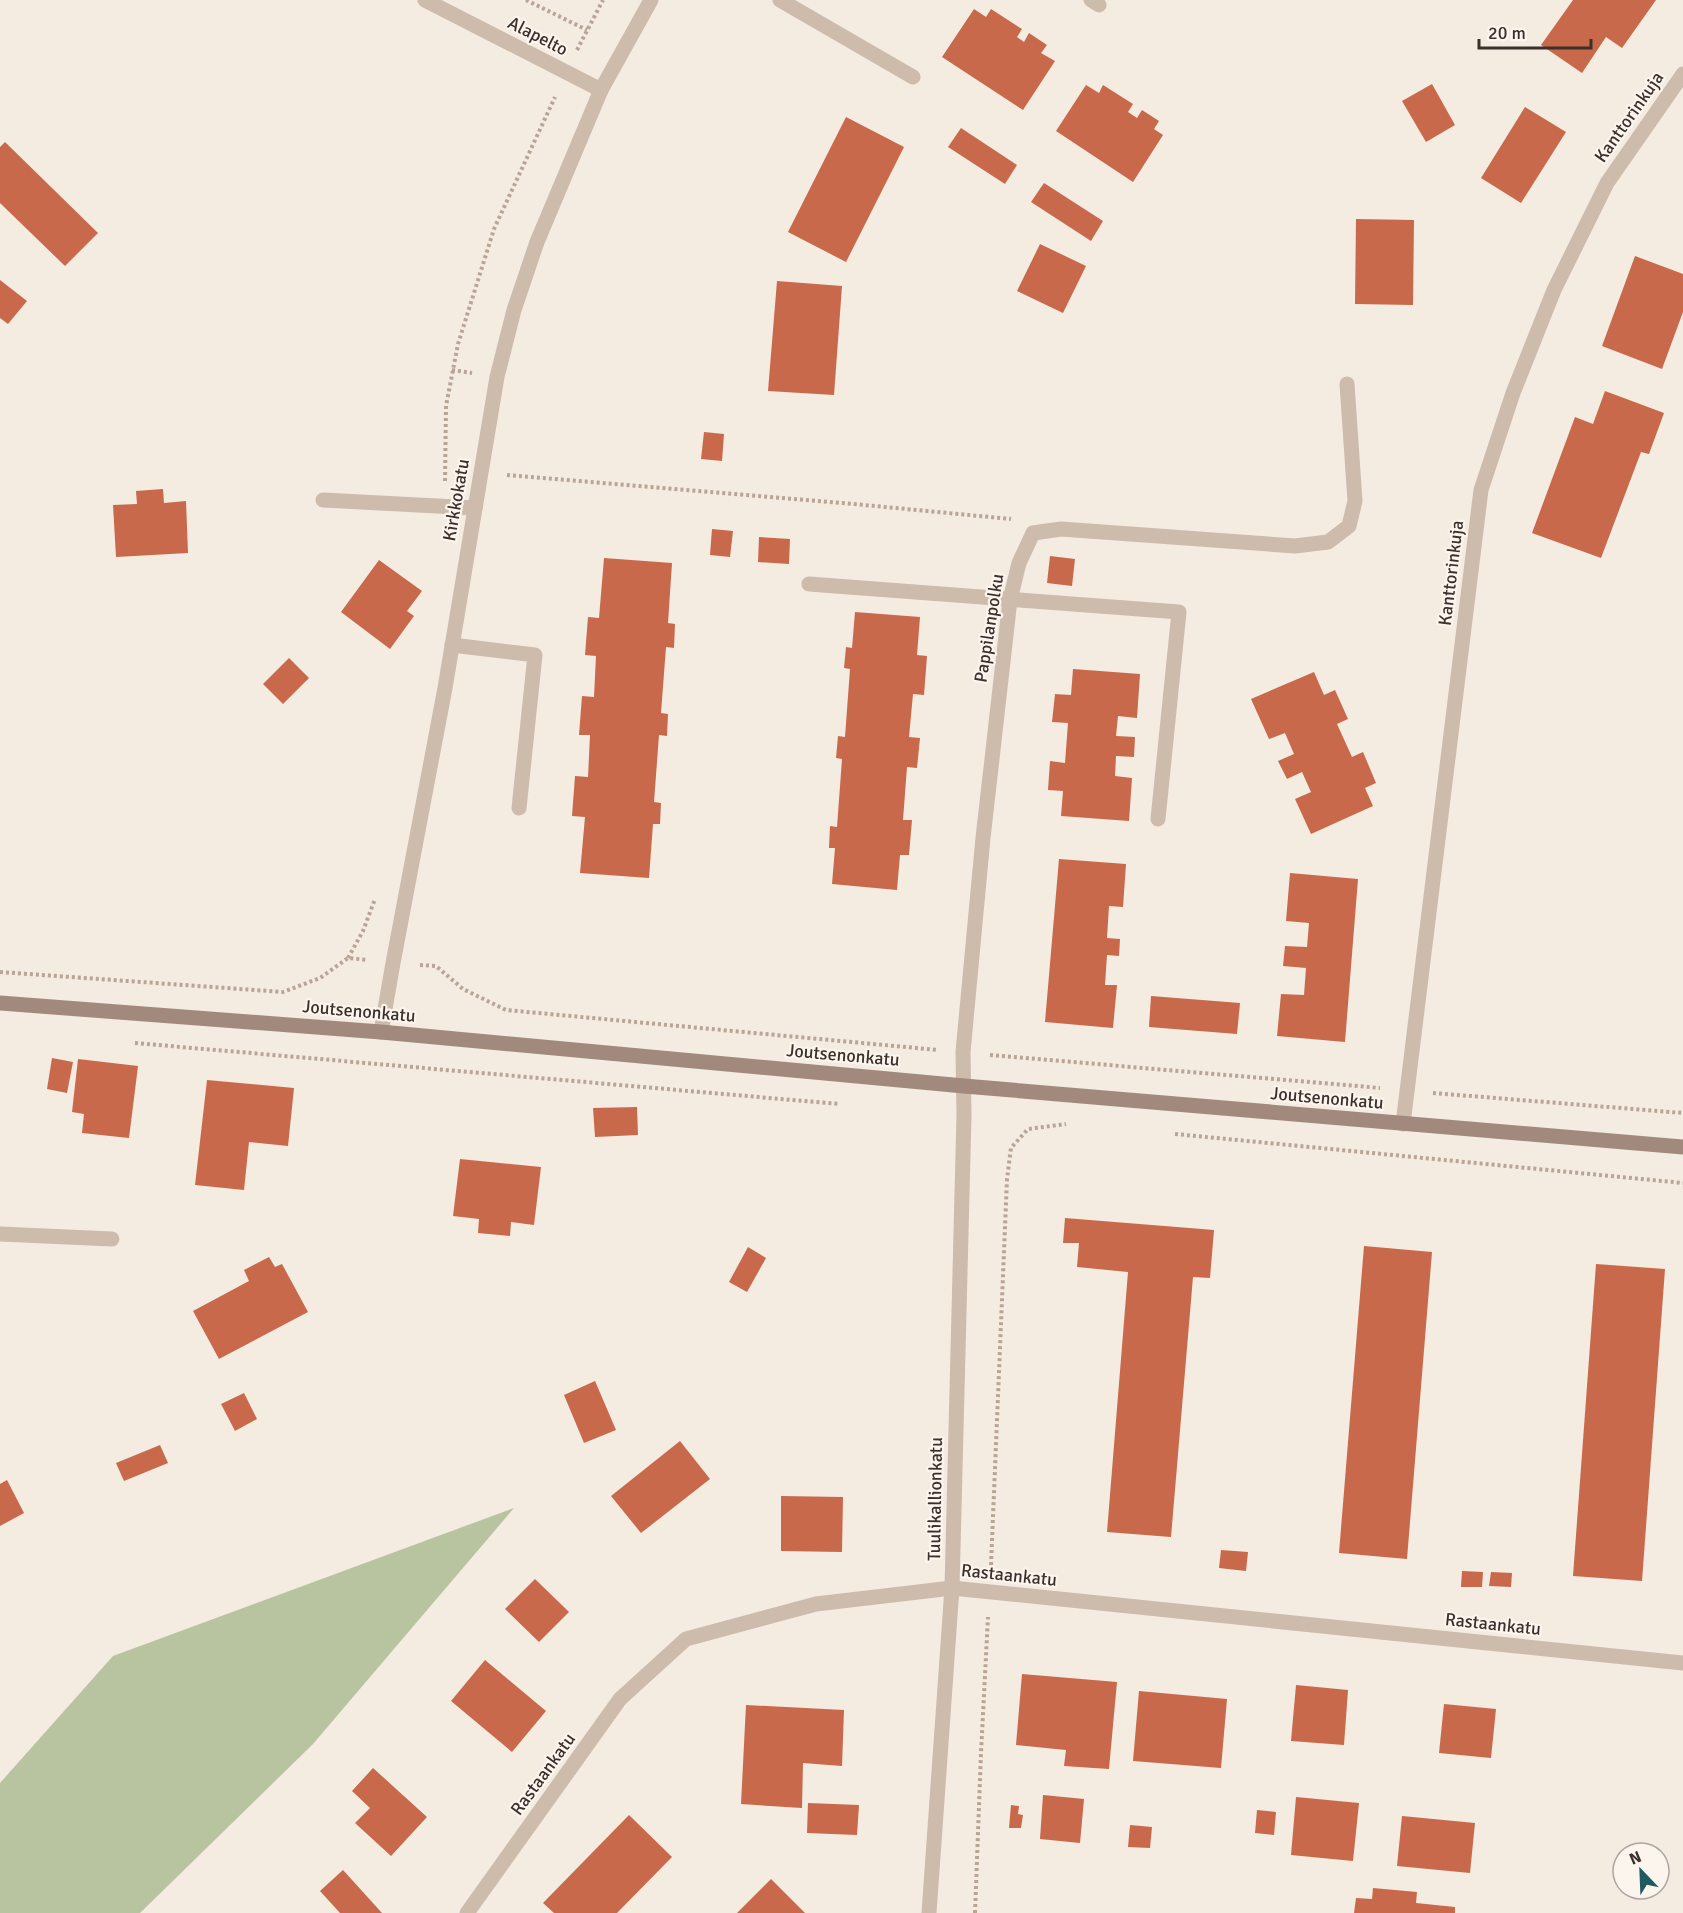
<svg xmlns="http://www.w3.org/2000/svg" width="1683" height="1913" font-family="Signika,sans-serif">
	<rect width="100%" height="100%" fill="#f4ebe1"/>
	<polygon fill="#b8c4a0" points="514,1508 313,1744 140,1913 0,1913 0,1783 113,1656"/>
	<g fill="#c8694b">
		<polygon points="1573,0 1656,0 1622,48 1606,37 1582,73 1541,45"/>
		<polygon points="974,9 986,17 991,9 1022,29 1017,37 1024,42 1029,33 1047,45 1041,53 1055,61 1023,110 942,57"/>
		<polygon points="1432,84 1455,125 1426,142 1402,101"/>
		<polygon points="1086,85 1099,93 1103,85 1133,104 1128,112 1137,118 1142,110 1159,121 1154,129 1163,135 1133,182 1056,131"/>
		<polygon points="1525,107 1566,132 1521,203 1481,178"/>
		<polygon points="846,117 904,147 846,262 788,232"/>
		<polygon points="961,128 1017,165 1005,184 948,147"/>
		<polygon points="5,142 98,233 65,266 0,203 0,147"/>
		<polygon points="1044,183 1103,221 1091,241 1031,202"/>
		<polygon points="1356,219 1414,220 1413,305 1355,304"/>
		<polygon points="1040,244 1086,266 1063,313 1017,291"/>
		<polygon points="1635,256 1683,274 1683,312 1662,369 1602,346"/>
		<polygon points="0,280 27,301 8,324 0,318"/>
		<polygon points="777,281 842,286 834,395 768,391"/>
		<polygon points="1605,391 1664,413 1649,454 1641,452 1601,558 1532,533 1575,417 1593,424"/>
		<polygon points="704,432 724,434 722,461 701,459"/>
		<polygon points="163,489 164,503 186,501 188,553 116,557 113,505 137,504 136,491"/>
		<polygon points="712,529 733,531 730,557 710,555"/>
		<polygon points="759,537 790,539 789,564 758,562"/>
		<polygon points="1050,556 1075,559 1072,586 1047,583"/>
		<polygon points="604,558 672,563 668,623 675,624 674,648 666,647 661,713 668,714 667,736 659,735 654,802 661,803 660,824 653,824 649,878 580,873 585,817 572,816 575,776 588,777 590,735 579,735 582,696 594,697 596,656 585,655 588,617 599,618"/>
		<polygon points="379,560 422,591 407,611 414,616 390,649 341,612"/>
		<polygon points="855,612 920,617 917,655 927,656 924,695 913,694 909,737 920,738 917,768 907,767 903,820 912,820 909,855 900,855 897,890 832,884 835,848 829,848 830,826 837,827 842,759 836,758 838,736 845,737 850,669 844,668 846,647 852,648"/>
		<polygon points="289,658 309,678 283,704 263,684"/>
		<polygon points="1073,669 1140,674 1137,718 1118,716 1116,736 1135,737 1134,757 1116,756 1115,776 1132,778 1129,821 1061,816 1063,791 1048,790 1050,761 1065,763 1068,723 1052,722 1055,694 1071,695"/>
		<polygon points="1314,672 1324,695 1335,690 1348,719 1337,724 1352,757 1363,752 1376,783 1365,788 1373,806 1311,834 1295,799 1311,792 1302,772 1287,779 1278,761 1294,754 1285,733 1269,739 1251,699"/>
		<polygon points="1059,859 1126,864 1123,907 1109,906 1107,938 1120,939 1119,956 1107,955 1105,985 1117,985 1113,1028 1045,1022"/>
		<polygon points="1290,873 1358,879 1345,1042 1277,1036 1281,994 1304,995 1306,968 1283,966 1285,946 1307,947 1309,923 1286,921"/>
		<polygon points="1151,996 1240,1003 1237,1034 1149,1027"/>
		<polygon points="52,1058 73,1062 67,1093 47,1089"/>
		<polygon points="78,1059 138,1066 129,1138 82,1133 84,1114 72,1112"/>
		<polygon points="207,1080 294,1088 288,1146 249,1142 244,1190 195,1185"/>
		<polygon points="637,1107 638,1135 595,1137 593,1108"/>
		<polygon points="460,1159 541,1167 534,1225 511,1222 510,1236 478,1233 479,1219 453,1216"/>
		<polygon points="1065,1218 1214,1230 1210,1278 1193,1277 1171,1537 1107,1532 1128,1272 1077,1267 1079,1243 1063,1243"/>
		<polygon points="1364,1246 1432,1252 1407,1559 1339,1553"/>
		<polygon points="748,1247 766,1258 747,1292 729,1282"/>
		<polygon points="269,1257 275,1267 282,1264 308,1312 219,1359 193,1311 249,1281 244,1270"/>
		<polygon points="1596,1264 1665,1269 1642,1581 1573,1576"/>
		<polygon points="595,1381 616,1430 584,1443 564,1395"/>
		<polygon points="244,1393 257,1419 235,1431 221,1404"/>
		<polygon points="680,1441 710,1479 641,1533 611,1496"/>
		<polygon points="160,1445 168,1463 124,1481 116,1463"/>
		<polygon points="7,1480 24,1513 0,1526 0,1484"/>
		<polygon points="781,1496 843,1497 842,1552 781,1551"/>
		<polygon points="1221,1550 1248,1552 1246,1571 1219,1568"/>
		<polygon points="1462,1571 1483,1572 1482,1587 1461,1587"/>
		<polygon points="1491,1572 1512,1573 1511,1587 1489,1586"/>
		<polygon points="535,1579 569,1612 539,1642 505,1609"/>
		<polygon points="485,1660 546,1711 512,1752 451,1701"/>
		<polygon points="1022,1674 1117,1682 1109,1769 1064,1766 1066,1750 1016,1745"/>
		<polygon points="1296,1685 1348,1690 1344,1745 1291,1741"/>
		<polygon points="1139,1691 1227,1699 1221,1768 1133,1761"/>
		<polygon points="1444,1704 1496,1709 1491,1758 1439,1753"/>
		<polygon points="746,1705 844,1710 842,1766 803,1763 802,1808 741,1804"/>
		<polygon points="373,1768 427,1817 391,1856 355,1823 370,1808 352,1791"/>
		<polygon points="1043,1795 1084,1799 1080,1843 1040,1839"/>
		<polygon points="1296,1797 1359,1803 1353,1861 1291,1855"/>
		<polygon points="808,1803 859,1805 857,1835 807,1833"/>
		<polygon points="1011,1805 1019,1806 1018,1814 1023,1815 1021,1828 1009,1828"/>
		<polygon points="1257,1810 1276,1812 1274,1835 1255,1833"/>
		<polygon points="629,1815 672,1857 617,1913 554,1913 543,1903"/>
		<polygon points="1402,1816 1475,1823 1470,1873 1397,1866"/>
		<polygon points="1130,1825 1152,1827 1150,1848 1128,1847"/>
		<polygon points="343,1870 382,1913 340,1913 320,1891"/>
		<polygon points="771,1879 805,1913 737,1913"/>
		<polygon points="1373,1888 1417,1892 1416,1903 1455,1907 1455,1913 1354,1913 1356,1898 1372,1899"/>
	</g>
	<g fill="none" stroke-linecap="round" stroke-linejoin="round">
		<g stroke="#b9a596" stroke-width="4" stroke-dasharray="3 3" stroke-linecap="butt">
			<polyline points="526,0 587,30"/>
			<polyline points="577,50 603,0"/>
			<polyline points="452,370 472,373"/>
			<polyline points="507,475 843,503 1011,519"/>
			<polyline points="445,481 446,406 458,344 494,229 555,97"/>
			<polyline points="348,958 363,931 375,899"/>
			<polyline points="420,965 436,966 463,989 506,1010 938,1050"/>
			<polyline points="0,972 283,992 320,978 348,958 368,960"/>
			<polyline points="135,1043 839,1104"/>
			<polyline points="990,1055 1380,1088"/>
			<polyline points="1433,1093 1683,1113"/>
			<polyline points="1175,1134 1683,1183"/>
			<polyline points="991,1565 1007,1179 1011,1148 1028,1129 1066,1124"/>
			<polyline points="975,1913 981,1753 988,1617"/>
		</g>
		<g stroke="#cdbbac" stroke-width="15">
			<polyline points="780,0 913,77"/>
			<polyline points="323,500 475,508"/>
			<polyline points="809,584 1179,612 1158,819"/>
			<polyline points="452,645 535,655 519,808"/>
		</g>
		<g stroke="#cdbbac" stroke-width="15">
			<polyline points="425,0 601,90"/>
			<polyline points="1091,0 1099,5"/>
			<polyline points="381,1032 393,963 445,688 497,377 514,310 537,242 601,90 651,0"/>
			<polyline points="1403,1124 1481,490 1513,393 1554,290 1607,183 1683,74"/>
			<polyline points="0,1234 112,1239"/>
			<polyline points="467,1913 620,1699 686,1639 816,1604 952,1588 1683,1663"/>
			<polyline points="929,1913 952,1588 964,1115 963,1052 983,838 1010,600 1019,563 1033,533 1061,529 1295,546 1328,542 1349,526 1355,501 1347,384"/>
		</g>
		<polyline stroke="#a18a7d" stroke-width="15" points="0,1003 381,1032 964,1086 1683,1147"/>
	</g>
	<g text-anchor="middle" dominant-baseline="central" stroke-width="4.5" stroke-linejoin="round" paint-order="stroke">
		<g font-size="18" fill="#3b302b" stroke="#fbf5ee">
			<text transform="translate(538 36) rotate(27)">Alapelto</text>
			<text transform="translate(1629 117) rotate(-55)">Kanttorinkuja</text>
			<text transform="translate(456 500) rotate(-80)">Kirkkokatu</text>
			<text transform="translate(1451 573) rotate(-83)">Kanttorinkuja</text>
			<text transform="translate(989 628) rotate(-81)">Pappilanpolku</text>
			<text transform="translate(359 1011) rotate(5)">Joutsenonkatu</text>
			<text transform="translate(843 1055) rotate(5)">Joutsenonkatu</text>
			<text transform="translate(1327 1098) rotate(5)">Joutsenonkatu</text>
			<text transform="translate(935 1499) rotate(-89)">Tuulikallionkatu</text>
			<text transform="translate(1009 1575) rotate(6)">Rastaankatu</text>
			<text transform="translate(1493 1624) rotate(6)">Rastaankatu</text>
			<text transform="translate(543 1774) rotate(-54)">Rastaankatu</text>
		</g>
	</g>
	<g transform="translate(1641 1871) rotate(337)"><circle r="28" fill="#fbf5ee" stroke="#aea6a0" stroke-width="1.5"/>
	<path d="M0-4.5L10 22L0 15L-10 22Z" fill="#1f5a5e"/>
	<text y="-9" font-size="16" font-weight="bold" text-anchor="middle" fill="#3b302b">N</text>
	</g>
	<path d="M1479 39v9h112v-9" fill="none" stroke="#3b302b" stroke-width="3"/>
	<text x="1488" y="39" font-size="18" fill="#3b302b" stroke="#fbf5ee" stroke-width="4.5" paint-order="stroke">20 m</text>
</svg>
